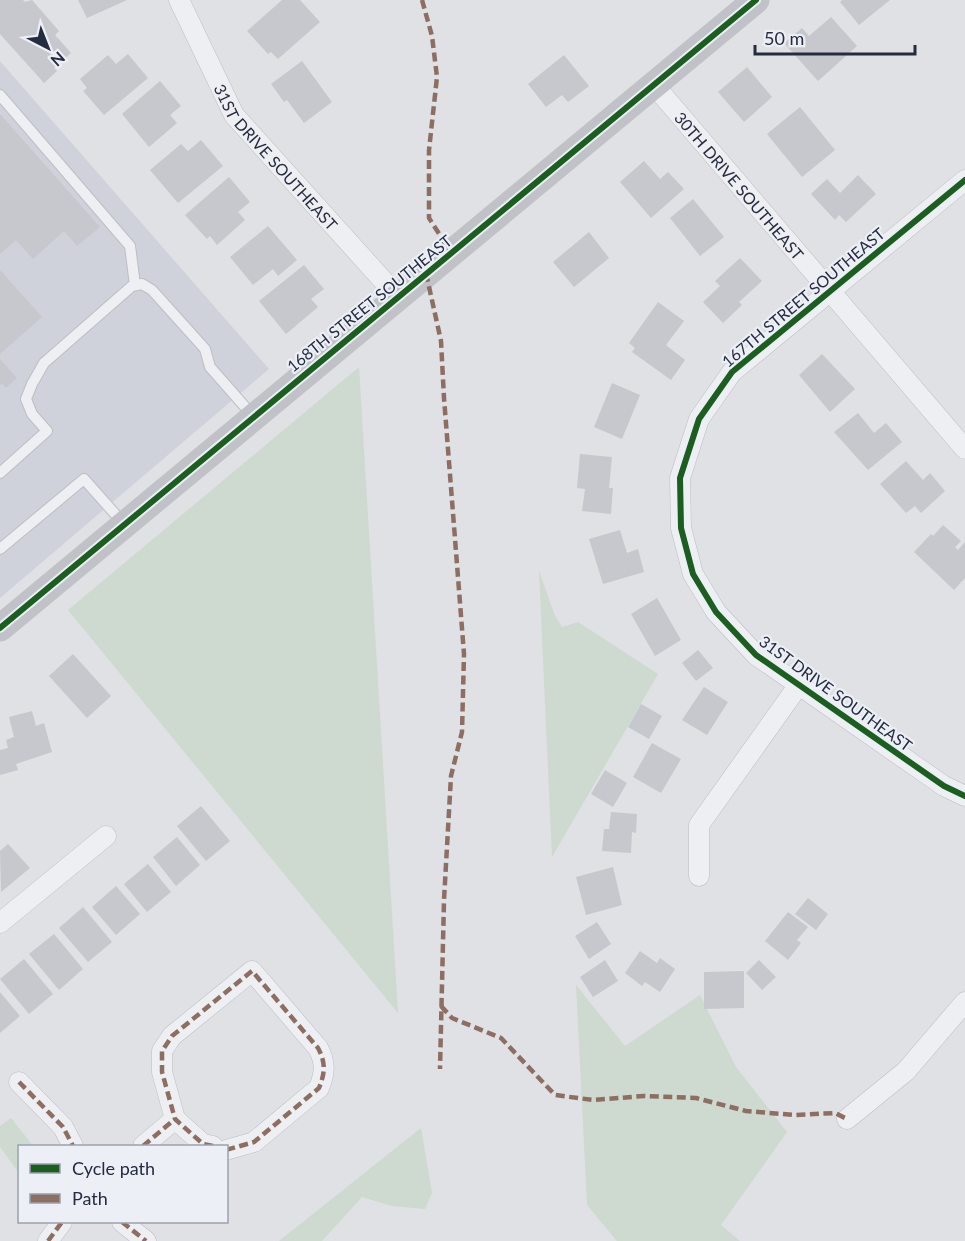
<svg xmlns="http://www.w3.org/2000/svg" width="965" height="1241" font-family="Lato,sans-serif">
	<rect width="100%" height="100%" fill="#dfe1e5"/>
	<polygon fill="#cfd2db" points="0,61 269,369 0,598"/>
	<g fill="#ced9cf">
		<polygon points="359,367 398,1013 68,610"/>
		<polygon points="539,571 555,616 562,627 578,622 658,674 552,857"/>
		<polygon points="576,985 625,1046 700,995 736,1067 787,1132 721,1225 740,1241 617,1241 587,1205"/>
		<polygon points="11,1118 33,1146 20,1146 19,1173 0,1147 0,1126"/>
		<polygon points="421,1128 432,1193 425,1209 392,1206 362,1197 322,1241 279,1241"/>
	</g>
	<g fill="#c6c8cd">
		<polygon points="0,0 23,0 25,2 32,0 59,31 55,35 71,53 54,68 57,71 44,83 0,34"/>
		<polygon points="78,0 127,0 87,18"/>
		<polygon points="282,0 300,0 320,22 278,59 271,52 268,54 247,31"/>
		<polygon points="842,0 890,0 859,25 840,2"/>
		<polygon points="831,17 857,46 818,81 784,43 802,28 809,36"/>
		<polygon points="128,54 148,78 104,115 83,91 87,88 80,79 108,55 116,64"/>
		<polygon points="564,55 589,86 568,102 562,95 546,107 528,84"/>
		<polygon points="302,61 332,102 304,123 287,100 284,102 271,84"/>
		<polygon points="747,67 772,97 744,122 718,92"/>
		<polygon points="160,81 181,106 170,115 177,123 149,147 122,114"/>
		<polygon points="800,107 835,150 802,177 767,134"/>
		<polygon points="0,114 100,227 77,246 64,231 33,259 16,240 0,254"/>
		<polygon points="201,140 223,166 178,203 150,170 181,144 188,151"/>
		<polygon points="644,161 660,179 668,172 684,189 651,218 620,182"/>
		<polygon points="858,175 876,194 846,222 839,215 835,220 811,194 827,179 840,193"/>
		<polygon points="229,177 250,202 238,212 245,220 217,245 210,236 207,239 185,215"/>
		<polygon points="693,199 724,237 700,256 670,218"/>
		<polygon points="268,226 297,260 278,276 273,269 253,285 230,257"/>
		<polygon points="589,232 609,258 574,287 553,262"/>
		<polygon points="740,258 762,281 739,302 742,305 723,323 703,302 720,286 715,281"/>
		<polygon points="304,265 324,289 311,299 318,307 286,334 259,301"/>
		<polygon points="0,270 42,317 0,354"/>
		<polygon points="658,302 684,321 666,345 685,360 671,380 632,352 635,348 629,343"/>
		<polygon points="822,354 855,389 830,412 799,375"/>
		<polygon points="0,359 17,378 6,388 2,383 0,385"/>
		<polygon points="612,383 640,395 622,439 594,427"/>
		<polygon points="858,413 874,433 886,423 902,442 868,470 834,432"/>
		<polygon points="580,454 612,457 609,488 613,488 611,514 582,511 585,489 577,488"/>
		<polygon points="906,461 923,480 930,473 945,491 921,513 915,506 906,513 880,484"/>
		<polygon points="943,525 961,541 955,547 958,550 965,542 965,578 954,590 914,552 931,534 933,536"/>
		<polygon points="620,530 627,553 638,549 644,572 603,584 589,539"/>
		<polygon points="657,598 681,640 655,656 631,614"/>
		<polygon points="698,650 713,668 696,681 682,663"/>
		<polygon points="73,654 111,696 87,718 49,676"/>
		<polygon points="704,687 728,702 707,735 682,720"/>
		<polygon points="641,704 662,716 649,739 628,727"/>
		<polygon points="32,711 36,726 44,723 52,752 16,764 18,770 0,775 0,750 8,748 6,740 14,737 9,717"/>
		<polygon points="652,743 681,759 661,793 633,777"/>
		<polygon points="605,770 627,783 613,807 591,794"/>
		<polygon points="201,806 230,841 206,861 177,826"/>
		<polygon points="611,812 637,814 636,833 632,832 631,853 602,851 604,829 609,829"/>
		<polygon points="177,837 200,865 176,886 153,857"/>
		<polygon points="8,844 30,868 1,892 0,851"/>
		<polygon points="148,864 171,892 147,912 124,884"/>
		<polygon points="613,867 622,905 586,915 576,877"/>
		<polygon points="116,886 140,914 116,935 92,907"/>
		<polygon points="808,898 828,914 816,930 795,914"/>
		<polygon points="83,907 112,942 88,962 59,928"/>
		<polygon points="788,912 808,927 797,940 801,943 788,960 765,941"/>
		<polygon points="597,922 611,944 589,959 575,936"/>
		<polygon points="54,934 83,969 59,990 29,954"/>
		<polygon points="640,951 657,963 660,958 675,969 660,992 645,982 642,986 625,973"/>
		<polygon points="24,959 53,994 29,1014 0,979"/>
		<polygon points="605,960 618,981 593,997 580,977"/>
		<polygon points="759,960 776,977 762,990 746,973"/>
		<polygon points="744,971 744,1008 704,1009 704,972"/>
		<polygon points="0,992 20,1016 0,1033"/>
	</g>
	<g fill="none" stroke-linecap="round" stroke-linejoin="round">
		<defs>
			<g id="lane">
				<polyline points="0,95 130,246 135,285"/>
				<polyline points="0,473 47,431 32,414 26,399 32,384 44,363 132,286 142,284 152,290 205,349 210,367 253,416"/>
				<polyline points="0,549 84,479 124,524"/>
			</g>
			<g id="street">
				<path id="s1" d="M179,0L234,115L398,297"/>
				<path id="s2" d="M654,85L965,449"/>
				<polyline points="965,180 732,372 699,419 680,478 681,528 693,574 716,612 756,655 944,786 965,796"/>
				<polyline points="699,876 699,825 798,686"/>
				<polyline points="0,923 106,836"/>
				<polyline points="19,1082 63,1127 73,1146"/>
				<polyline points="847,1119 906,1071 965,1002"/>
				<polyline points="143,1146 175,1119"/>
				<path d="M213,1146L203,1144L175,1119L162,1072V1051L172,1036L252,971L318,1048C326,1063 325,1073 319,1088L254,1142L226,1150"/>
				<polyline points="122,1222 146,1241"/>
				<polyline points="48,1241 62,1222"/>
			</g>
		</defs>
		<use href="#lane" stroke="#bcbec3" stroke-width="12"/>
		<use href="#street" stroke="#bcbec3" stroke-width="21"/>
		<use href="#lane" stroke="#eeeff2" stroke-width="10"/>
		<use href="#street" stroke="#eeeff2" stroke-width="20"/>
		<polyline stroke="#c0c2c8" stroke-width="27" points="0,628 756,0"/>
		<g stroke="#8d6e63" stroke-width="4.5" stroke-dasharray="9 4.5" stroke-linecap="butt">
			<polyline points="422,0 432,36 437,77 429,150 429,218 452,254"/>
			<polyline points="426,273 441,341 444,398 464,654 462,732 451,776 444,900 440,1069"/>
			<polyline points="441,1006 452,1018 501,1038 555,1095 593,1100 644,1096 696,1098 746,1111 794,1115 835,1113 847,1119"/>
			<polyline points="19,1082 63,1127 73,1146"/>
			<polyline points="143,1146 175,1119"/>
			<path d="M213,1146L203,1144L175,1119L162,1072V1051L172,1036L252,971L318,1048C326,1063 325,1073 319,1088L254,1142L226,1150"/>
			<polyline points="122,1222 146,1241"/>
			<polyline points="48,1241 62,1222"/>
		</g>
		<defs>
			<g id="cycleway">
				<polyline points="965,180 732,372 699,419 680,478 681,528 693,574 716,612 756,655 944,786 965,796"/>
				<polyline points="0,628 756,0"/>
			</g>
		</defs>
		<use href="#cycleway" stroke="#eceff6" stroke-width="10"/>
		<use href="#cycleway" stroke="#1b5e20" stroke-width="6"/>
	</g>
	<g text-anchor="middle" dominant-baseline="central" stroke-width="4.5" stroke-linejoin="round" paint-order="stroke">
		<g font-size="16" fill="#252c40" stroke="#eceff6">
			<text stroke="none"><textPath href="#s1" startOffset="186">31ST DRIVE SOUTHEAST</textPath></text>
			<text stroke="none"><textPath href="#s2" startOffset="132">30TH DRIVE SOUTHEAST</textPath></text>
			<text transform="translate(803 297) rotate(-40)">167TH STREET SOUTHEAST</text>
			<text transform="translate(369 303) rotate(-39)">168TH STREET SOUTHEAST</text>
			<text transform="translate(836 693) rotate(36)">31ST DRIVE SOUTHEAST</text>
		</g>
	</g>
	<rect x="18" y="1145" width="210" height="78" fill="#eceff6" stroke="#9ca1ad" stroke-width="1.5"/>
	<rect x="30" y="1164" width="30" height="9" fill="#1b5e20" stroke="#9ca1ad" stroke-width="1.5"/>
	<text x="72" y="1175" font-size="18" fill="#252c40">Cycle path</text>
	<rect x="30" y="1194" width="30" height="9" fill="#8d6e63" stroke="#9ca1ad" stroke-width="1.5"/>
	<text x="72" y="1205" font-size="18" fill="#252c40">Path</text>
	<g transform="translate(48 48) rotate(138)" stroke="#eceff6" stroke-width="4.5" paint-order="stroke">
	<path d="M0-4.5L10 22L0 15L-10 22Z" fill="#252c40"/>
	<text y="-9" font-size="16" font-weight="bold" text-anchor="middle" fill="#252c40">N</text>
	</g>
	<path d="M755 45v9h160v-9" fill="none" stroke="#252c40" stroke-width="3"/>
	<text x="764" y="45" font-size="18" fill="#252c40" stroke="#eceff6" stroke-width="4.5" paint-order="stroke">50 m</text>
</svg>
